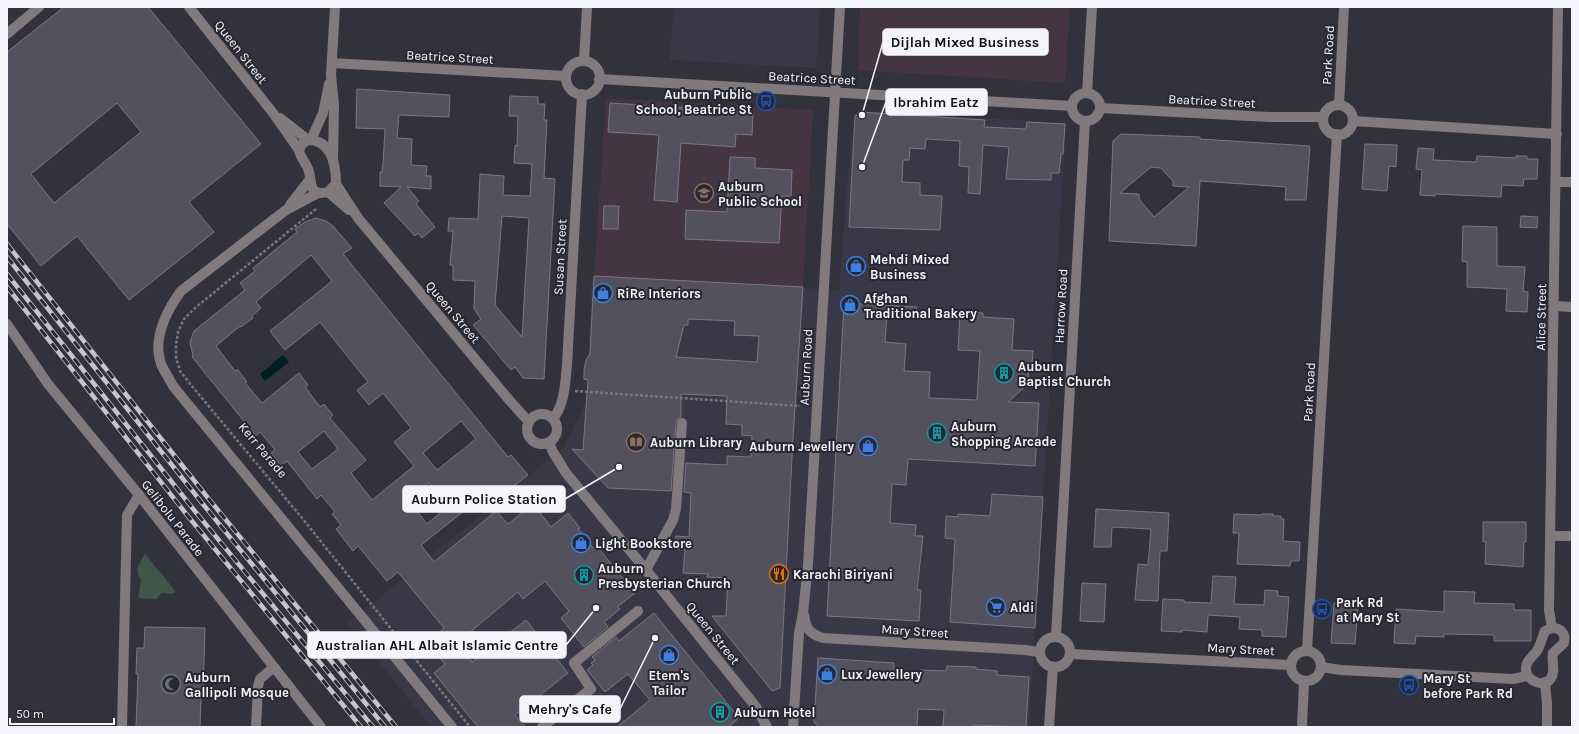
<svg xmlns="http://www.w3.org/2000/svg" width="1579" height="734" font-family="Karla,sans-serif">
	<rect width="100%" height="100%" fill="#32323c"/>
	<g fill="#393849">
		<polygon points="674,7 820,7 816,68 670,60"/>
		<polygon points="858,111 1066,123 1029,727 431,727 348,623 563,448 586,403 592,277 839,290 853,116"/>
	</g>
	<g fill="#453540">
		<polygon points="860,7 1070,7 1065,83 858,70"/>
		<polygon points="606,98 813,110 803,287 594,276"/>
	</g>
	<path fill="#3f564a" d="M145,554L176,592L171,594L162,593L156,599L138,598L141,580C134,569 139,565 145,554Z"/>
	<polygon fill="#011d25" points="283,355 289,362 265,381 260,374"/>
	<g fill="#52515d" stroke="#797985" fill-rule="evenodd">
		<path d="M64,7H148L261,144L189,202L214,232L129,300L77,236L41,266L7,224V52ZM117,103L141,132L54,203L31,174Z"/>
		<polygon points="357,89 450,95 449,117 399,115 397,138 412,139 411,165 427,166 426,176 431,176 431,189 407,187 419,201 416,204 435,227 422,238 418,233 415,236 384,203 401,187 380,186 380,172 382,172 383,164 385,129 356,128"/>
		<path d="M510,96L538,97V104H545L544,120H547L544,178L555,179L544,379L523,378L515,367L511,370L473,325L481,319L474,309L475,281L453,280V265H450L453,231H448L449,218L478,219L480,174L504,176L503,195L530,196L532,164L514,163L515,145L517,146L518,116H509ZM502,216L529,218L522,337L495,305Z"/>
		<polygon points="610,103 753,112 752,135 736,134 735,147 681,143 677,202 654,200 659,135 608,132"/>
		<polygon points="860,112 985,120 984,127 1026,129 1027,122 1065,124 1063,154 1061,154 1059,173 1051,173 1051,180 1006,179 1009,147 983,145 980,194 968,193 969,167 959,166 960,141 926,139 925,149 910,148 909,160 903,160 902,182 920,183 920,195 942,196 940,230 849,227 855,116"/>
		<path d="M1121,134L1200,137V139L1310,146L1306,200H1285L1286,187L1200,181L1196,246L1109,241L1113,141ZM1151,167L1161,168L1173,181V186L1189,187L1154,217L1139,199V194L1120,193Z"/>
		<polygon points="1365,144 1397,145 1396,167 1389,166 1387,191 1362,189"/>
		<polygon points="1418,148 1434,149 1433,160 1476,162 1477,156 1516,158 1516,156 1527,156 1527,159 1538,159 1537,179 1524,179 1523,186 1502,185 1501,197 1435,194 1435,196 1420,195 1422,170 1416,169"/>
		<polygon points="730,157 755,158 755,168 792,170 791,196 782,196 779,243 685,239 686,210 727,212"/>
		<polygon points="604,206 619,206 618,229 603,229"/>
		<polygon points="1521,216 1538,217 1537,228 1520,227"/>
		<path d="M316,218L326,221L333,226L352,248L343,254L508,457L511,455L528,475L499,498L492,489L421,545L434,562L496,511L508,524L533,504L551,527L568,513L580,528L578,529L595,550L598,548L635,593L617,607L620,609L604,622L608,627L584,647L561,618L569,611L545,581L523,599L518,592L457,643L472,662L526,620L568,673L515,715L525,727H478L434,673L445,664L427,643L444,628L398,572L387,581L358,546L353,551L336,529L341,525L332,514L335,512L321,495L317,499L287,461L281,466L271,453L275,450L260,432L256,436L192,357L193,356L190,342L194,331L245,290L240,283L255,271L253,268L297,232L295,229L305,222ZM311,255L332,281L270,331L285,350L320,322L368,382L357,390L369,405L383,393L411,428L394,442L414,466L372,500L351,473L366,460L330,418L333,415L324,404L320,407L305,387L308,385L299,373L262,403L245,383L247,382L238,370L235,371L216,346L240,326L241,327L253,318L252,316L261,308L256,302ZM461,421L476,439L437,470L423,453ZM324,431L338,449L312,469L298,452ZM429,483L448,506L427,524L408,500Z"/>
		<polygon points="1463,226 1497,227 1497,266 1525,267 1523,291 1528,292 1527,312 1506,311 1507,289 1467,287 1467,262 1462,261"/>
		<path d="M594,276L803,287L793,438L780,688L772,691L712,616H726L728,578L707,577L708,574L683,573L685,550L675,549L676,536L689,537L691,493L684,492L686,463L727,465V456L751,457L752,436L742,435V425L726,424L727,396L681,394V417L677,419L676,423L671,491L608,488L572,449L583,450L588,380L584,379V370L586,360L590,354ZM688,319L735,321L734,335L759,336L757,362L676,357L684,325H688Z"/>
		<polygon points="844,303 917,307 916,317 887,316 885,342 906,344 904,371 930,372 929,398 977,400 980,351 958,350 960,312 983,313 983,317 1014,319 1012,350 1033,351 1032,365 1029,364 1028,384 1008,402 1039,403 1035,466 908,459 906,485 892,484 890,523 916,525 915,536 923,536 917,590 921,590 919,621 827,616"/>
		<polygon points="992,494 1043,497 1035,628 950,622 955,539 945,538 946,516 958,517 958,514 990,516"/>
		<polygon points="1096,509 1169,513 1167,551 1160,551 1158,601 1135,600 1138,564 1148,565 1151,529 1112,527 1111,547 1094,547"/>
		<polygon points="1234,514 1262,515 1262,514 1273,514 1273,516 1281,516 1281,519 1284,519 1283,541 1300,542 1299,561 1291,561 1290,566 1237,564 1239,533 1233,533"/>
		<polygon points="1483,522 1526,522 1526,542 1524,542 1523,567 1485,564 1486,542 1483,542"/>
		<polygon points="1213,576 1236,577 1234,604 1264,605 1265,590 1278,591 1278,596 1289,597 1286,637 1262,636 1262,630 1239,629 1240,617 1208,615 1207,632 1182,630 1182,632 1161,631 1163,599 1184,600 1184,602 1211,603"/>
		<polygon points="1082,583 1106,584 1104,622 1080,621"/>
		<polygon points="1444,591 1475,592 1474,603 1514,604 1514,610 1531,610 1531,641 1494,641 1494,635 1444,634 1444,637 1416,636 1415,644 1394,643 1396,609 1444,612"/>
		<polygon points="1334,603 1358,605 1355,644 1331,643"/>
		<polygon points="654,613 739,718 728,727 617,727 650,700 628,674 605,692 587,670 593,665 591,663 595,660 592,657 616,637 619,641"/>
		<polygon points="145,627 205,628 203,696 201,696 200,727 136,727 138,674 136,674 137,648 144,648"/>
		<polygon points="818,658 894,663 894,675 920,677 920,670 946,671 947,666 976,667 976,669 997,671 997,675 1029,677 1026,727 973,725 973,727 943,727 944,710 918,709 917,727 819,727 814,722"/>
	</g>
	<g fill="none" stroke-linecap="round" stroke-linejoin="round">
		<g stroke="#76767f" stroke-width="2.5" stroke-dasharray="3 2" stroke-linecap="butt">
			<polyline points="316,209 195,308 184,319 178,332 176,344 176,357 180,371 191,385 302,518 470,727"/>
			<polyline points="575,391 800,406"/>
			<polyline points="738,726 738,727"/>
		</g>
		<g stroke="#817a7c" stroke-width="10">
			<polyline points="189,7 273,113 299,150"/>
			<polyline points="7,34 39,7"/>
			<polyline points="584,61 587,7"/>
			<circle cx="583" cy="78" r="17"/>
			<polyline points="332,63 566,76"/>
			<polyline points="599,79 1072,106"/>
			<circle cx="1086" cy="107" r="14"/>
			<polyline points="1087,93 1092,7"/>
			<polyline points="1339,105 1344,7"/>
			<circle cx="1338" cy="120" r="15"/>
			<polyline points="1100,108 1269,117 1323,117"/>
			<polyline points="280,118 308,140"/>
			<polyline points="1353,121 1557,134"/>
			<path d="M308,140C332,140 336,165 336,184L328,192C307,197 313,181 308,169C306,162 300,158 299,150L302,144Z"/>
			<polyline points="311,140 323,113 329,84"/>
			<polyline points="333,160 334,105 331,75 335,7"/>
			<polyline points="1556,182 1572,182"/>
			<polyline points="336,184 358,218 510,401 529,422"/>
			<polyline points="328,192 349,210"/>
			<path d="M318,193L286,210L181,291C167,310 152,339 161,364C164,371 169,378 173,386L452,727"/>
			<polyline points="290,205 310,179"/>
			<polyline points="1554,306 1572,307"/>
			<polyline points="7,324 48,384 139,495 321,727"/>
			<circle cx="542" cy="429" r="15"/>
			<path d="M553,419C565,404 565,384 567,365L582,94"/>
			<polyline points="549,443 553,452 566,473 646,570 756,707 767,727"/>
			<polyline points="1550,536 1572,536"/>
			<polyline points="646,570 673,520 676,509 682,423"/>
			<path d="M804,615C806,629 810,634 823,638L1025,650L1039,652"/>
			<path d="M1552,628L1549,610C1552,409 1555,208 1558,7"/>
			<path d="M1552,628C1561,628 1566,634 1564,643L1553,653C1551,661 1556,671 1551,678C1545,689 1526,681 1526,669C1525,662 1533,656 1537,651C1541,644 1542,637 1545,631Z"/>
			<polyline points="1056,636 1085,121"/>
			<circle cx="1055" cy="652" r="15"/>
			<polyline points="1307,651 1337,134"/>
			<circle cx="1306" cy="666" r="15"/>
			<polyline points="1070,654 1291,665"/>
			<polyline points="1321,667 1341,670 1513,679 1527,676"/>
			<polyline points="1545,682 1547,704 1547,727"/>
			<polyline points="122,727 127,515 139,495"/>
			<polyline points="256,727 258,686 260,679 274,667"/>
			<polyline points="542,727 591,689 574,663 638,611"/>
			<polyline points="793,727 799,633 803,613 808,565 840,7"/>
			<polyline points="1049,727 1053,667"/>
			<polyline points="1302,727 1304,681"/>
		</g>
		<defs>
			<g id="rail">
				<polyline points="7,244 208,498 396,727"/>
				<polyline points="7,257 202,503 385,727"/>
				<polyline points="7,274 194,510 373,727"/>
				<polyline points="7,287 187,515 361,727"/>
			</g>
		</defs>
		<use href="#rail" stroke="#c4c4cc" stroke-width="4.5"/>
		<use href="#rail" stroke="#282832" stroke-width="3" stroke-dasharray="9" stroke-linecap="butt"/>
	</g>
	<defs>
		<symbol id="bus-ring" viewBox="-11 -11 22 22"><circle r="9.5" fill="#282832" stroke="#1a4fb4" stroke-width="1.5"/><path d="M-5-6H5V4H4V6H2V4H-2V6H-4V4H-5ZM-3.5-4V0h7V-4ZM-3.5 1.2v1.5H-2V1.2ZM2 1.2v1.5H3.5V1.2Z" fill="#1a4fb4"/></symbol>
		<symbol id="school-ring" viewBox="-11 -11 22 22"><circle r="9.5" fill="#282832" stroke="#8d6e63" stroke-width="1.5"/><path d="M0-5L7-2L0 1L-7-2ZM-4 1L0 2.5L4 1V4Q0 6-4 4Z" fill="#8d6e63"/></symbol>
		<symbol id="shop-ring" viewBox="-11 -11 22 22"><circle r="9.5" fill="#282832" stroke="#3f7fe0" stroke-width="1.5"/><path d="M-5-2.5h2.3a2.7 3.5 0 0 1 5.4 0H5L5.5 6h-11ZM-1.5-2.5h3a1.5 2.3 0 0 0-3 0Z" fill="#3f7fe0"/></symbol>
		<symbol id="building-ring" viewBox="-11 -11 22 22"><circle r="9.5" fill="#282832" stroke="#0f9aa8" stroke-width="1.5"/><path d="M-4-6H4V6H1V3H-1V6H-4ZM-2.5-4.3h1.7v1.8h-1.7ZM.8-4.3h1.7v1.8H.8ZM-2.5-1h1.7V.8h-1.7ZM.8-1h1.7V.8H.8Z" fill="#0f9aa8"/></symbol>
		<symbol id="library-ring" viewBox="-11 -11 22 22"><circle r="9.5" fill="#282832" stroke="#8d6e63" stroke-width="1.5"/><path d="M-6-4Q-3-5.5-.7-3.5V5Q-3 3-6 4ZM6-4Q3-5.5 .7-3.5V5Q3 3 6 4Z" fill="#8d6e63"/></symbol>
		<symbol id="restaurant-ring" viewBox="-11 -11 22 22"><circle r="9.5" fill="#282832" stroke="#e8710a" stroke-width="1.5"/><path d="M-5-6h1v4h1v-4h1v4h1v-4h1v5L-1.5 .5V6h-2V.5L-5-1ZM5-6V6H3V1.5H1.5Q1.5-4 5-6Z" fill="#e8710a"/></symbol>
		<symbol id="supermarket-ring" viewBox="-11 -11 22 22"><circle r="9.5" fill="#282832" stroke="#3f7fe0" stroke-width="1.5"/><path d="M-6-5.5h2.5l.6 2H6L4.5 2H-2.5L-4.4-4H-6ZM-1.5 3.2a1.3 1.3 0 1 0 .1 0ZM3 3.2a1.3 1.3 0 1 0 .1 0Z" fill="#3f7fe0"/></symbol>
		<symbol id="mosque-ring" viewBox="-11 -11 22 22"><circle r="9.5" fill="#282832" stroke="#6b7280" stroke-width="1.5"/><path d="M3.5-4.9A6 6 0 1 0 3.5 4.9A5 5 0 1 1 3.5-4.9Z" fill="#6b7280"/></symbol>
	</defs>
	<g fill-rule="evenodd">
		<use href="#bus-ring" x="755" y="90" width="22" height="22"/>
		<use href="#school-ring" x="693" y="182" width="22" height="22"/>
		<use href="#shop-ring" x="845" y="255" width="22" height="22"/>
		<use href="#shop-ring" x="592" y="282" width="22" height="22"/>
		<use href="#shop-ring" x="839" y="294" width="22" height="22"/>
		<use href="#building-ring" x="993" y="362" width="22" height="22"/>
		<use href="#building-ring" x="926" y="422" width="22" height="22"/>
		<use href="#library-ring" x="625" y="431" width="22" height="22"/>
		<use href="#shop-ring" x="857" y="435" width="22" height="22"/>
		<use href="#shop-ring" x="570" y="532" width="22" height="22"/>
		<use href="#restaurant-ring" x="768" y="563" width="22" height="22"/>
		<use href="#building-ring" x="573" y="564" width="22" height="22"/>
		<use href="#supermarket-ring" x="985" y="596" width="22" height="22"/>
		<use href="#bus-ring" x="1311" y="598" width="22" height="22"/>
		<use href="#shop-ring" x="658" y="644" width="22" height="22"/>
		<use href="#shop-ring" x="816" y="663" width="22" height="22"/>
		<use href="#mosque-ring" x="160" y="673" width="22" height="22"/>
		<use href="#bus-ring" x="1398" y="674" width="22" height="22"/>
		<use href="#building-ring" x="709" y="701" width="22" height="22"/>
	</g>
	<g text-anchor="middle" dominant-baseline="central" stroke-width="4" stroke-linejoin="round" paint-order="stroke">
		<g font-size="13" fill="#f4f4fb" stroke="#282832">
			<text transform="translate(241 52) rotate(52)">Queen Street</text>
			<text transform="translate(1328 55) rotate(-87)">Park Road</text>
			<text transform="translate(450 57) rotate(3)">Beatrice Street</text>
			<text transform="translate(812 78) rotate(3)">Beatrice Street</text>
			<text transform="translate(1212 101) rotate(3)">Beatrice Street</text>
			<text transform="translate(560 257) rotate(-87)">Susan Street</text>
			<text transform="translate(1061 306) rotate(-87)">Harrow Road</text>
			<text transform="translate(453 312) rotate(50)">Queen Street</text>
			<text transform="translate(1541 317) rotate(-89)">Alice Street</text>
			<text transform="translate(806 367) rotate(-87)">Auburn Road</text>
			<text transform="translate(1309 392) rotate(-87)">Park Road</text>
			<text transform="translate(263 450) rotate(50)">Kerr Parade</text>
			<text transform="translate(173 518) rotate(52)">Gelibolu Parade</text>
			<text transform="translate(915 631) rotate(4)">Mary Street</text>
			<text transform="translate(713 633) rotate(51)">Queen Street</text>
			<text transform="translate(1241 649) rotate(3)">Mary Street</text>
		</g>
		<g font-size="13" font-weight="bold" fill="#f4f4fb" stroke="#282832" text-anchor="start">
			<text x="752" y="94" text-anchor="end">Auburn Public<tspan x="752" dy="15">School, Beatrice St</tspan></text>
			<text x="718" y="186">Auburn<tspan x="718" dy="15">Public School</tspan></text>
			<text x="870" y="259">Mehdi Mixed<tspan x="870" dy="15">Business</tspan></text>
			<text x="617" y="293">RiRe Interiors</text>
			<text x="864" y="298">Afghan<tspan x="864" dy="15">Traditional Bakery</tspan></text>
			<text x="1018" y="366">Auburn<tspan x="1018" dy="15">Baptist Church</tspan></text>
			<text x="951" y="426">Auburn<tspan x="951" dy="15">Shopping Arcade</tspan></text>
			<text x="650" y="442">Auburn Library</text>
			<text x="854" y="446" text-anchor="end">Auburn Jewellery</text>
			<text x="595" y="543">Light Bookstore</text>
			<text x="598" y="568">Auburn<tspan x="598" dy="15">Presbysterian Church</tspan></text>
			<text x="793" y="574">Karachi Biriyani</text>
			<text x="1336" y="602">Park Rd<tspan x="1336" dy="15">at Mary St</tspan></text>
			<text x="1010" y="607">Aldi</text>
			<text x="841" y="674">Lux Jewellery</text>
			<text x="669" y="675" text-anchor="middle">Etem's<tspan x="669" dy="15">Tailor</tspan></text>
			<text x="185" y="677">Auburn<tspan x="185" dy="15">Gallipoli Mosque</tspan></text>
			<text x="1423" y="678">Mary St<tspan x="1423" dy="15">before Park Rd</tspan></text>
			<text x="734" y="712">Auburn Hotel</text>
		</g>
	</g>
	<path fill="none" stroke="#f4f4fb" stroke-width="1.5" d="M862 115L883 42M862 167L886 102M619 467L565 499M596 608L566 645M655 638L620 709"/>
	<g fill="#f4f4fb" stroke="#282832" stroke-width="1.5">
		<circle cx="862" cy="115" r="4"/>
		<circle cx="862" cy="167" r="4"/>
		<circle cx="619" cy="467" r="4"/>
		<circle cx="596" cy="608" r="4"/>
		<circle cx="655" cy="638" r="4"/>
	</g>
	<g fill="#f4f4fb" stroke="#f4f4fb" stroke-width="1.5">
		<rect x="883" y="29" width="165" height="26" rx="4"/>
		<rect x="886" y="89" width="101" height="26" rx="4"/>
		<rect x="403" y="486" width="162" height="26" rx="4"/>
		<rect x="308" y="632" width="258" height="26" rx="4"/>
		<rect x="520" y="696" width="100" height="26" rx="4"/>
	</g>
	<g font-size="14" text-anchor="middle" font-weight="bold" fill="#111">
		<text x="965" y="47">Dijlah Mixed Business</text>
		<text x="936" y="107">Ibrahim Eatz</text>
		<text x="484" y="504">Auburn Police Station</text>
		<text x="437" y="650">Australian AHL Albait Islamic Centre</text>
		<text x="570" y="714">Mehry's Cafe</text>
	</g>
	<rect width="1579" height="734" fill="none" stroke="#f4f4fb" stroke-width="16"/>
	<path d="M10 718v6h104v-6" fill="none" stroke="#f4f4fb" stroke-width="2"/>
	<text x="16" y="718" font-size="12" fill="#f4f4fb" stroke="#282832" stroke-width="3" paint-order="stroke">50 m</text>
</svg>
